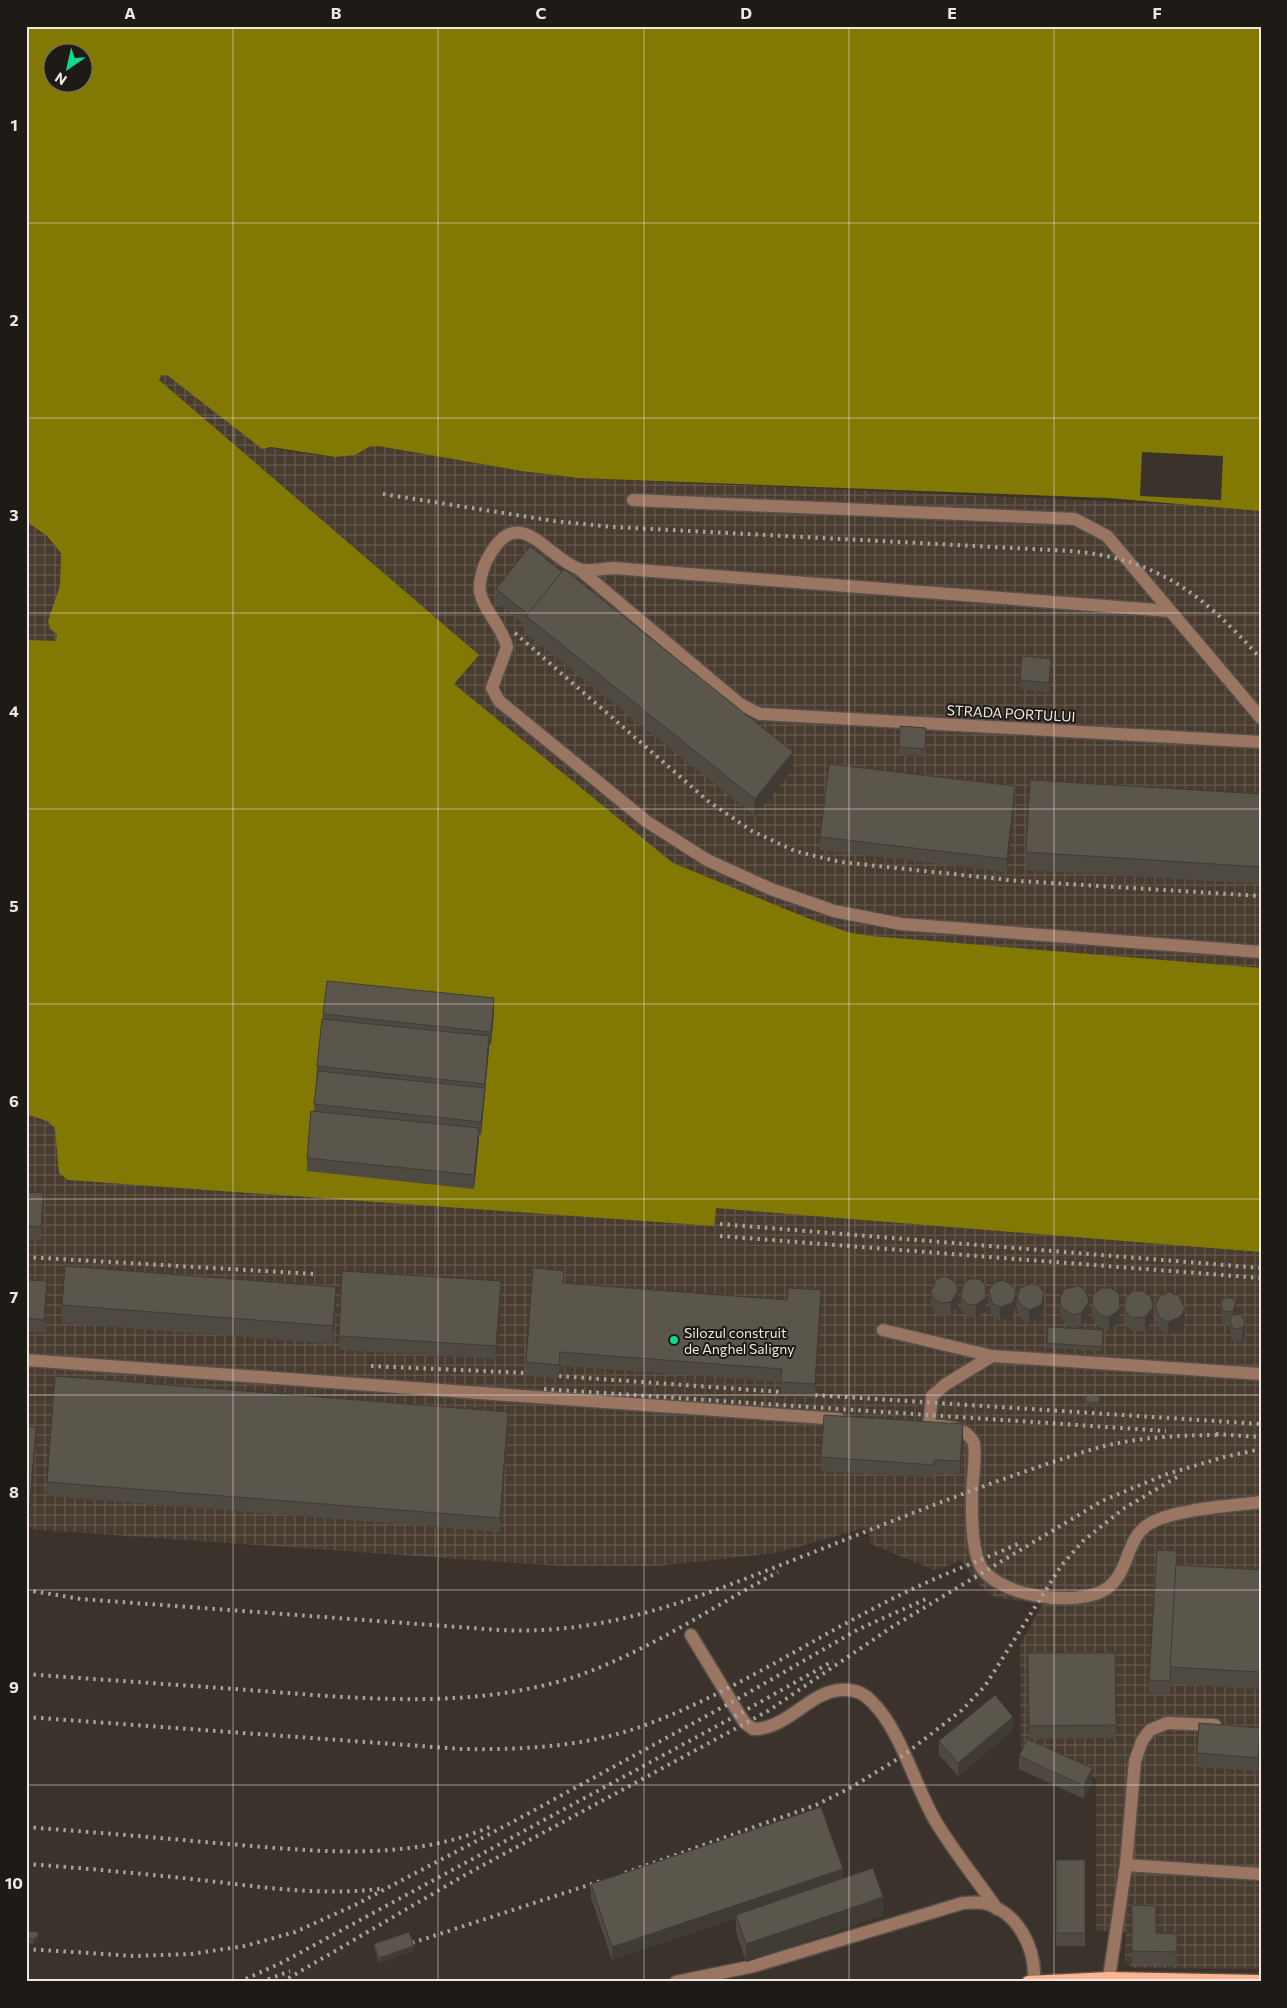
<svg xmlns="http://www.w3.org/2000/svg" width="1287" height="2008" font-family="Commissioner,sans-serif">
	<defs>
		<pattern id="industrial-grid" width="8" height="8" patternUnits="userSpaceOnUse" patternTransform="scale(1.25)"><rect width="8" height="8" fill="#483b2f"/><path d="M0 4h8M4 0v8" fill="none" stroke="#63574d"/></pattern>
	</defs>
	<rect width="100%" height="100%" fill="#3a322b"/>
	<polygon fill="url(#industrial-grid)" points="162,375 167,375 265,447 329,457 355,455 369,447 378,446 521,471 578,478 1261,508 1261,1969 1133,1968 1125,1961 1126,1932 1096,1931 1096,1778 1021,1746 1020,1645 1043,1603 996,1598 976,1582 962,1561 934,1570 869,1543 870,1537 865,1528 776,1553 658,1566 560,1566 26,1529 26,521 47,536 61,553 161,385 159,380"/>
	<path fill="#827804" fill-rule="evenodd" d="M26,26H1261V511L1108,498L578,478L521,471L378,446L369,447L355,455L335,457L271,447L262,449L167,375H162L159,380L479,655L454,684L673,863L807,918L851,933L871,936L1261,968V1252L716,1208L714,1226L68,1180L59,1173L55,1128L47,1121L26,1114V705L29,640L56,641L57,634L50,629L48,621L60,586L61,553L47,536L26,521ZM52,52H82V82H52Z"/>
	<polygon fill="#3a322b" points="1142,452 1223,456 1221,500 1140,496"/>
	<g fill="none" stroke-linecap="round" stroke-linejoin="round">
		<defs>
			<g id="minor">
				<polyline points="633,500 1075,519 1107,536 1261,718"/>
				<polyline points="579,569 740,704 760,714 1261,742"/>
				<path d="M1170,611L613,568C603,569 587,572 579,569C545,556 519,502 489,556C483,566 477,586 481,596C487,614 503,629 507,647L492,688L499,701L646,821L707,860L771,889L834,911L901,924L1261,952"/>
				<polyline points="883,1330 992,1356 1261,1374"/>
				<path d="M992,1356L946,1384L932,1396L929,1425C946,1427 966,1426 974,1443C976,1459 973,1476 972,1492C972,1513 971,1539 978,1560C989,1597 1078,1608 1106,1589C1130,1573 1125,1539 1149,1524C1173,1509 1232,1506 1261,1502"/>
				<polyline points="26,1360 839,1419"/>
				<path d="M691,1635L739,1714L745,1723L753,1729C787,1730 810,1691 841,1690C853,1689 864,1693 872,1702C901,1730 915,1787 936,1822C954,1852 977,1880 997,1909"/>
				<polyline points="1126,1865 1261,1874"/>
				<polyline points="1109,1978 1126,1865 1135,1761 1142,1741 1150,1730 1167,1723 1215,1725"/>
				<path d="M676,1982L754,1966L963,1903C969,1903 977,1902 983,1903C1018,1911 1036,1948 1034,1981"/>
			</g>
			<polyline id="major" points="1028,1982 1109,1978 1261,1981"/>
		</defs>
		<use href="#minor" stroke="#574f48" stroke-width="15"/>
		<use href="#major" stroke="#574f48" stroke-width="15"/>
		<use href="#minor" stroke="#997562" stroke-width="12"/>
		<use href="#major" stroke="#fdb48e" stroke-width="12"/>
		<g stroke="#a8a29c" stroke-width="4" stroke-dasharray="2.5 5" stroke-linecap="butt">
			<path d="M383,494L554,521L614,527L1070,551C1157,558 1204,595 1261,659"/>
			<polyline points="515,633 708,801 752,831 795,851 840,862 1019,881 1261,896"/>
			<polyline points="720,1224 1261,1268"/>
			<polyline points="720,1236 1261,1278"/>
			<polyline points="26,1257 315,1274"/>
			<polyline points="371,1366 527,1373"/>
			<polyline points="559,1376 781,1392"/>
			<polyline points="544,1389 1166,1431"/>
			<polyline points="815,1395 1261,1424"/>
			<polyline points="1216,1434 1261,1437"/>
			<path d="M26,1590L81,1599L499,1630C613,1636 705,1594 809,1554C905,1516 1001,1477 1100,1447C1141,1437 1180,1435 1221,1435"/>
			<path d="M26,1674C104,1680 183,1685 261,1691C367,1699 477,1710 580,1675C650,1650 712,1607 778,1572"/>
			<path d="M26,1717L461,1749C520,1750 581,1747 637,1728C729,1696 812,1638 900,1595C938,1576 979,1561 1018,1544"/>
			<path d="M26,1827C89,1832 152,1837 215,1843C306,1850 406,1864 492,1826"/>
			<path d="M26,1864C85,1868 143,1874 201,1880C261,1887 319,1896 380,1889"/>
			<polyline points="625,1873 816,1805 852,1787 904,1755 962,1710 985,1686 1061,1566 1083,1541 1123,1509 1177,1477"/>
			<polyline points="412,1943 604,1880"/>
			<polyline points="26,1949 135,1956 191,1954 245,1946 295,1932 355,1905 520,1818 732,1702 859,1629 926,1599"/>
			<polyline points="239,1982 283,1962 739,1714 833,1661"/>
			<polyline points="261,1982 290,1971"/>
			<polyline points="282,1982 465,1875 768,1711 892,1627 1102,1501 1164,1475 1224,1457 1261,1449"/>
		</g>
	</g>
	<g fill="#4e4a41">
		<polygon points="496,589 793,769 755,816 526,634 526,626 496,602"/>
		<polygon points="1051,668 1049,692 1020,689 1020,680"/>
		<polygon points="926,736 925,757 899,756 899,747"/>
		<polygon points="1261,794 1261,884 1026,870 1026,852"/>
		<polygon points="1015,799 1007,872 820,850 820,837"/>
		<polygon points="494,1012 491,1045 489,1045 481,1135 479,1135 474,1189 307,1171 307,1158 314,1111 317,1066 323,1014"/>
		<polygon points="26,1192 43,1206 41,1240 26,1239"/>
		<polygon points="26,1280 47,1294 44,1333 26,1331"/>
		<polygon points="564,1284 821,1304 815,1398 781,1395 781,1382 560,1366 559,1378 526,1376 526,1362"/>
		<polygon points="989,1290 1016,1308 1012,1316 1000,1321 992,1316 989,1304"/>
		<polygon points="931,1291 958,1305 951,1315 942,1317 934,1312 931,1304"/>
		<polygon points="501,1294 496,1359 339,1350 339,1336"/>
		<polygon points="961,1297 986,1311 976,1318 967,1317 961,1310"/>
		<polygon points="1017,1297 1044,1306 1041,1319 1029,1323 1021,1319 1017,1310"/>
		<polygon points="1060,1298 1089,1315 1081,1326 1072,1328 1061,1320 1060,1311"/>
		<polygon points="1125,1298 1153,1320 1145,1331 1132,1331 1125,1324"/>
		<polygon points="1225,1298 1236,1314 1241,1314 1245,1337 1242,1341 1235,1342 1231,1339 1230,1325 1226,1326 1222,1323 1221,1302"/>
		<polygon points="62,1305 336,1305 333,1344 62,1323"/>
		<polygon points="1092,1305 1120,1322 1109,1330 1100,1328 1092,1318"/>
		<polygon points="1155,1305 1185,1322 1180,1331 1168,1335 1160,1331 1155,1318"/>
		<polygon points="1048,1327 1103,1330 1102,1351 1047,1348"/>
		<polygon points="1086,1395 1100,1396 1099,1407 1086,1406"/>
		<polygon points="508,1425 500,1532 47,1496 47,1482"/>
		<polygon points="26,1426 36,1440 29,1527 26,1526"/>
		<polygon points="963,1438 960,1475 934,1473 934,1478 821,1471 821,1457"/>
		<polygon points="1177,1565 1261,1570 1261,1702 1259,1702 1259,1689 1170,1684 1170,1682 1170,1695 1149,1693 1149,1680"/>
		<polygon points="1028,1653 1115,1653 1116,1738 1029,1739"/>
		<polygon points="1013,1730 958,1776 939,1755 939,1741"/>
		<polygon points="1260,1741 1258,1771 1197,1767 1197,1753"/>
		<polygon points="1019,1756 1092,1782 1084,1799 1019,1769"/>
		<rect x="1056" y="1860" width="29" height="86"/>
		<polygon points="843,1878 883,1915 746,1962 736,1932 736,1918 612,1960 591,1898 591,1884"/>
		<polygon points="1132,1905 1156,1933 1177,1934 1177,1965 1132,1964"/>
		<polygon points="26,1931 38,1932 38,1941 33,1944 26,1943"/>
		<polygon points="374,1944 414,1951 379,1963 374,1948"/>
	</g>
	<g fill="#403c35">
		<polygon points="1051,659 1051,668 1049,692 1049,683"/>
		<polygon points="793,752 793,769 755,816 755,799"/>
		<polygon points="1015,786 1015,799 1007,872 1007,859"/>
		<polygon points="494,998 494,1012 491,1045 491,1032"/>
		<polygon points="489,1036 489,1050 481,1135 481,1122"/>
		<polygon points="479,1128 479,1141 474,1189 474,1175"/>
		<polygon points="43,1193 43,1206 41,1240 41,1227"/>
		<polygon points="47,1281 47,1294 44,1333 44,1320"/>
		<polygon points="501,1281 501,1294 496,1359 496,1346"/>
		<polygon points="336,1287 336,1305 333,1344 333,1326"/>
		<polygon points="821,1290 821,1304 815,1398 815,1384"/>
		<polygon points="958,1291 958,1305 951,1315 951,1302"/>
		<polygon points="1044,1293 1044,1306 1041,1319 1029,1323 1029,1310"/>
		<polygon points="1016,1295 1016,1308 1012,1316 1000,1321 1000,1307"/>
		<polygon points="986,1297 986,1311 976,1318 976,1305"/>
		<polygon points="1089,1302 1089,1315 1081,1326 1081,1313"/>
		<polygon points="1236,1302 1236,1315 1233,1325 1233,1311"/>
		<polygon points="1153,1307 1153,1320 1145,1331 1145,1317"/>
		<polygon points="1120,1309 1120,1322 1109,1330 1109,1317"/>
		<polygon points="1185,1309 1185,1322 1180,1331 1168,1335 1168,1322"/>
		<polygon points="1245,1323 1245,1337 1242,1341 1242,1328"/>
		<polygon points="508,1412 508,1425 500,1532 500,1518"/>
		<polygon points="963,1424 963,1438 960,1475 960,1461"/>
		<polygon points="36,1427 36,1440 29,1527 29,1513"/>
		<polygon points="1013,1717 1013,1730 958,1776 958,1763"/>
		<polygon points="1260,1728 1260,1741 1258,1771 1258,1758"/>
		<polygon points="1092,1768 1092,1782 1084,1799 1084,1786"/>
		<polygon points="843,1869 843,1882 736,1915 736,1918 612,1960 612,1947"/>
		<polygon points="883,1897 883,1915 746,1962 746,1944"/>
		<polygon points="38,1936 38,1941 33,1944 33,1939"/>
		<polygon points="414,1946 414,1951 379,1963 379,1958"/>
	</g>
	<g fill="#5b564c" stroke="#403c35">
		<polygon points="530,546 562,572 528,614 496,589"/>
		<polygon points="564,569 793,752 755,799 526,616"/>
		<polygon points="1022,656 1051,659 1049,683 1020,680"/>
		<polygon points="900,726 926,728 925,749 899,747"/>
		<polygon points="829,764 1015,786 1007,859 820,837"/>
		<polygon points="1030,780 1261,794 1261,867 1026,852"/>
		<polygon points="327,981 494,998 491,1032 323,1014"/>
		<polygon points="322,1019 489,1036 485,1084 317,1066"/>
		<polygon points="318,1071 485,1088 481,1122 314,1104"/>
		<polygon points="311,1111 479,1128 474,1175 307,1158"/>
		<polygon points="26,1192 43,1193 41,1227 26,1226"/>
		<polygon points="65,1266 336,1287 333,1326 62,1305"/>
		<polygon points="533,1268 564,1271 563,1283 787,1300 788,1288 821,1290 815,1384 781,1382 782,1369 560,1352 559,1365 526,1362"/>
		<polygon points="342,1271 501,1281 496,1346 339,1336"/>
		<polygon points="945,1276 956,1283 958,1291 951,1302 942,1303 934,1299 931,1291 937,1279"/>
		<polygon points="970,1279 979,1279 985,1285 986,1297 976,1305 967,1304 961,1297 963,1284"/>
		<polygon points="26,1280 47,1281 44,1320 26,1318"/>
		<polygon points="1003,1280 1014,1287 1016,1295 1012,1303 1000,1307 992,1303 989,1290 994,1283"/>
		<polygon points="1031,1283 1039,1286 1044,1293 1041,1305 1029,1310 1021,1305 1017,1297 1020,1288"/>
		<polygon points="1079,1286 1086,1292 1089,1302 1081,1313 1072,1315 1061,1307 1060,1298 1064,1289"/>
		<polygon points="1101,1288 1111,1288 1119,1294 1120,1309 1109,1317 1100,1315 1092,1305 1093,1295"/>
		<polygon points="1133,1291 1143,1291 1151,1297 1153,1307 1145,1317 1132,1318 1125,1311 1125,1298"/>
		<polygon points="1169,1292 1179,1296 1185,1309 1180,1317 1168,1322 1160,1318 1155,1305 1160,1296"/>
		<polygon points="1225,1298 1232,1298 1236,1302 1233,1311 1226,1312 1222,1309 1221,1302"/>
		<polygon points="1241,1314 1245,1323 1242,1328 1235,1329 1231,1326 1230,1319 1233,1315"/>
		<polygon points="1048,1327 1103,1330 1102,1347 1047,1343"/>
		<polygon points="55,1376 508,1412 500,1518 47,1482"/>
		<polygon points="1086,1395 1100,1396 1099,1403 1086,1402"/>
		<polygon points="824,1415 963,1424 960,1461 934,1460 934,1465 821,1457"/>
		<polygon points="26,1426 36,1427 29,1513 26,1513"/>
		<polygon points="1157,1550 1177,1551 1170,1681 1149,1680"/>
		<polygon points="1176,1565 1261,1570 1261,1651 1260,1672 1170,1667"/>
		<polygon points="1028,1653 1115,1653 1116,1725 1029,1726"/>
		<polygon points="1261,1656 1261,1689 1259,1689"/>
		<polygon points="995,1695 1013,1717 958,1763 939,1741"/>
		<polygon points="1199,1723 1260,1728 1258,1758 1197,1753"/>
		<polygon points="1027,1739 1092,1768 1084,1786 1019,1756"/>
		<polygon points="821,1807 843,1869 612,1947 591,1884"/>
		<rect x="1056" y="1860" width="29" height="73"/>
		<polygon points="873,1868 883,1897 746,1944 736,1915"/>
		<polygon points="1132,1905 1156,1906 1156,1933 1177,1934 1177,1952 1132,1951"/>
		<polygon points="26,1931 38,1932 38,1936 33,1939 26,1939"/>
		<polygon points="409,1932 414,1946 379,1958 374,1944"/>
	</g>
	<path fill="none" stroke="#ede8e3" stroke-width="1" stroke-opacity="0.55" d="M233,26V1982M438,26V1982M644,26V1982M849,26V1982M1054,26V1982M26,223H1261M26,418H1261M26,613H1261M26,809H1261M26,1004H1261M26,1199H1261M26,1395H1261M26,1590H1261M26,1785H1261"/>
	<circle fill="#0fd98a" stroke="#1e1b17" stroke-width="2" cx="674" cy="1340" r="5"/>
	<g text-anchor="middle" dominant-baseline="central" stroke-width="4" stroke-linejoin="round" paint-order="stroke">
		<g font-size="14" fill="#ede8e3" stroke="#1e1b17">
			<text transform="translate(1011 713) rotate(3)">STRADA PORTULUI</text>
		</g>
		<g font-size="14" fill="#ede8e3" stroke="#1e1b17" text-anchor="start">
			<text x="684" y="1332">Silozul construit<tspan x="684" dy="16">de Anghel Saligny</tspan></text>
		</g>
	</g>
	<rect width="1287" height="2008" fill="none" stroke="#1e1b17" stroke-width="55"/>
	<g transform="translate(68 68) rotate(214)"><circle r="24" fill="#1e1b17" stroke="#716d69"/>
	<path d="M0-4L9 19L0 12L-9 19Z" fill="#0fd98a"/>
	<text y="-8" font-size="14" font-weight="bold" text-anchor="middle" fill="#ede8e3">N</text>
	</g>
	<rect x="28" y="28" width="1232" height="1952" fill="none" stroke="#ede8e3" stroke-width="2"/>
	<g font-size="16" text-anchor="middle" font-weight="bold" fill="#ede8e3">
		<text x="130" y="19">A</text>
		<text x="336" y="19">B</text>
		<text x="541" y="19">C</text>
		<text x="746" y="19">D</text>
		<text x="952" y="19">E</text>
		<text x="1157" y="19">F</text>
		<text x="14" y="131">1</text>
		<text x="14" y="326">2</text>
		<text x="14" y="521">3</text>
		<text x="14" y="717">4</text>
		<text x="14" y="912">5</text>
		<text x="14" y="1107">6</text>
		<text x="14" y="1303">7</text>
		<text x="14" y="1498">8</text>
		<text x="14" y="1693">9</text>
		<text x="14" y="1889">10</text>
	</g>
</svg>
